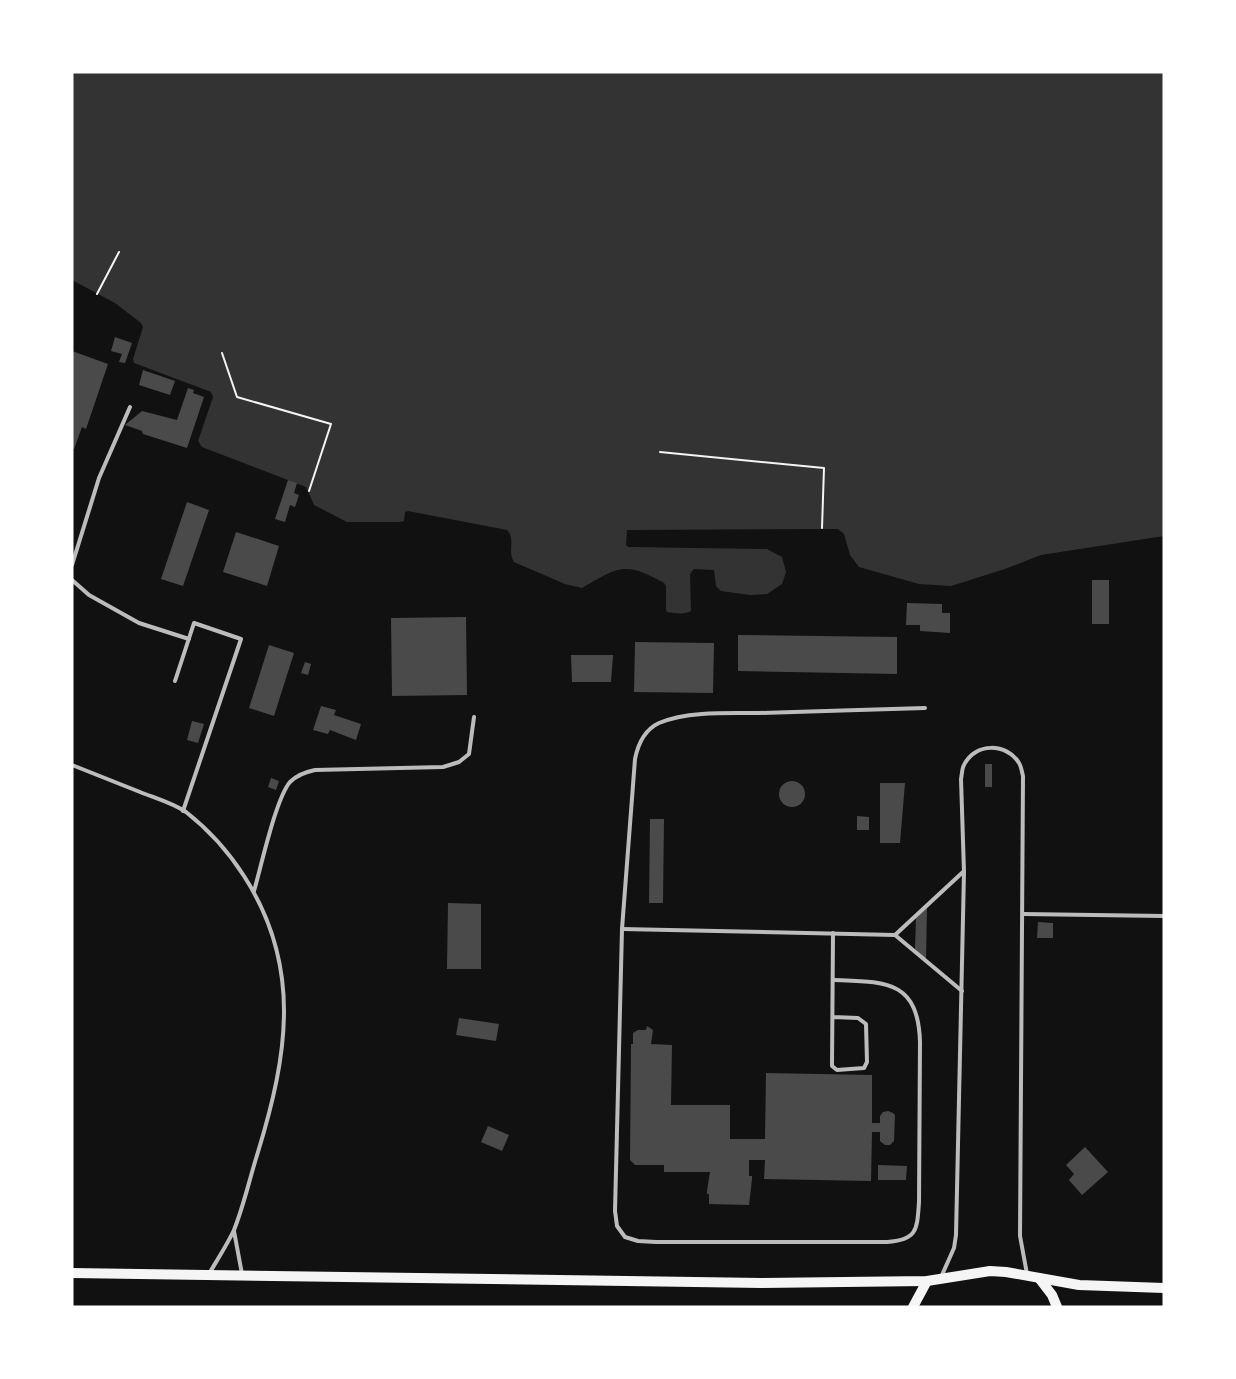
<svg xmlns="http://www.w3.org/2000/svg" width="1236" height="1379" font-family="Mulish,sans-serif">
	<rect width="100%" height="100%" fill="#111"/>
	<path fill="#333" d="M72,72H1164V536L1041,555L1005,569L951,586L919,584L859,567L850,555L844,534L838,529L627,530L626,545L628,547L767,549L782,557L786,572L782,584L767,594L750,595L721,591L716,586L714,570L694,569L690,574L691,611C684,615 675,613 667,612L666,610V586L664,583C624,561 619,567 582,588L565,584L514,562C507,552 516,539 507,530L408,511L405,512L404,521L400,522H347L314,505L306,487L202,447L198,441L213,397L211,392L134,363L133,359L143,327L141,323L115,303L72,280Z"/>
	<g fill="#4a4a4a">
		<polygon points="115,337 132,343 125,363 119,362 122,354 111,351"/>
		<polygon points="72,351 108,364 86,429 82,427 74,449 72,449"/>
		<polygon points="143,370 175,381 170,395 139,385"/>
		<polygon points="188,388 194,390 193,393 204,397 187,448 143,434 142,431 125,425 142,411 177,420"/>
		<polygon points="288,480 297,483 294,493 299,495 295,507 290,505 285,522 275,519"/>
		<polygon points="187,502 209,510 183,586 161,579"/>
		<polygon points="236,532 279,546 267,586 223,572"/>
		<rect x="1092" y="580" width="17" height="44"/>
		<polygon points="907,603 942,604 942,613 950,613 950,633 920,631 920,625 906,625"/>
		<polygon points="466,617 467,695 392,696 391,618"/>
		<polygon points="738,635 897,637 897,674 738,671"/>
		<polygon points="635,642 714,643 713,693 634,692"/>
		<polygon points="269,645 294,653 274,716 249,708"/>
		<polygon points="571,655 613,655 611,682 572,682"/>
		<polygon points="305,662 311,664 308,675 301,673"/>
		<polygon points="321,706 336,710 334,715 361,724 356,740 330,730 328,734 313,730"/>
		<polygon points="192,721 204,724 198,743 187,740"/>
		<rect x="985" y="764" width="7" height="23"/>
		<polygon points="271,778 279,781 276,790 268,787"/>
		<circle cx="792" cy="794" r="13"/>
		<polygon points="880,783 905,783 900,843 880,843"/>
		<polygon points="857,816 869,817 869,830 857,830"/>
		<polygon points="650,819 664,819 663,903 649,903"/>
		<polygon points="448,903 481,904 481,969 447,969"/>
		<polygon points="927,907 926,960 915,949 916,918"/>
		<polygon points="1038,922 1053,923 1053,938 1037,938"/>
		<polygon points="459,1018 499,1024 496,1041 456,1035"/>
		<polygon points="647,1026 653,1030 651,1044 672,1045 671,1105 730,1105 730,1139 765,1139 766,1073 872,1075 872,1123 880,1123 880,1116 883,1112 888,1111 893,1113 895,1115 894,1141 890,1145 885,1145 880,1141 880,1132 872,1132 871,1181 764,1179 765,1160 749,1160 749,1176 752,1176 752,1179 749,1205 709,1204 709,1194 707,1194 707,1191 710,1172 664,1172 664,1165 635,1165 630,1160 631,1044 633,1044 633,1033 638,1030 646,1030"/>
		<polygon points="488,1126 509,1135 502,1151 481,1142"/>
		<polygon points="1085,1147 1108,1172 1082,1195 1069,1180 1074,1174 1066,1165"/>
		<polygon points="878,1165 907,1166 906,1180 878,1180"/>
	</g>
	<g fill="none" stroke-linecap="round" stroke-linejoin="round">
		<g stroke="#f5f5f5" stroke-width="2">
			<polyline points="97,294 119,252"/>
			<polyline points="222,353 237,397 331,424 309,491"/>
			<polyline points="660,452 824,468 822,528"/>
		</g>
		<g stroke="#bcbcbc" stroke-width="4">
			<polyline points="72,565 99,478 130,407"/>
			<polyline points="72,580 89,595 139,623 189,639"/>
			<polyline points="175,681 194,623 241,639 183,811"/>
			<path d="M72,765C95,774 117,783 140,792C155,798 173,803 186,812C209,830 228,851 244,876C302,966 288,1054 258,1152C250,1177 244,1205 234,1230C227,1245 217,1260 209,1274"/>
			<path d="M254,891C261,867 276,798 290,782C297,775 305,772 315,770L443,767L459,762L469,754L474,717"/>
			<polyline points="1023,914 1164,916"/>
			<polyline points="622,929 895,935 962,991"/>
			<polyline points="895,935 963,872"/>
			<path d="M834,980C886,982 918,980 920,1042L919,1202C917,1229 918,1240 887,1242H656L638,1241L625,1237L617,1226L615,1211L622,929L635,759C638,744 644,730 659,723C687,711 729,713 759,713C814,711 870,710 925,708"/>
			<polyline points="833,1017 858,1018 866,1024 867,1062 864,1068 837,1070 832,1066 833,933"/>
			<polyline points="234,1231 242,1274"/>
			<path d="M942,1275L954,1248L956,1235L964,872L961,779C962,774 962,768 964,765C975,742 1007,743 1019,763C1021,766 1022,772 1023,776L1020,1236L1027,1274"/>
		</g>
		<g stroke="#f5f5f5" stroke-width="10">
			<polyline points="72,1273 762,1283 927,1281 990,1271 1006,1272 1079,1285 1164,1288"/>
			<polyline points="1039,1278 1052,1295 1057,1307"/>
			<polyline points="913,1307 927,1281"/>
		</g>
	</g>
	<rect width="1236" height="1379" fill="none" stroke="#ffffff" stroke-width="147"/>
</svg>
